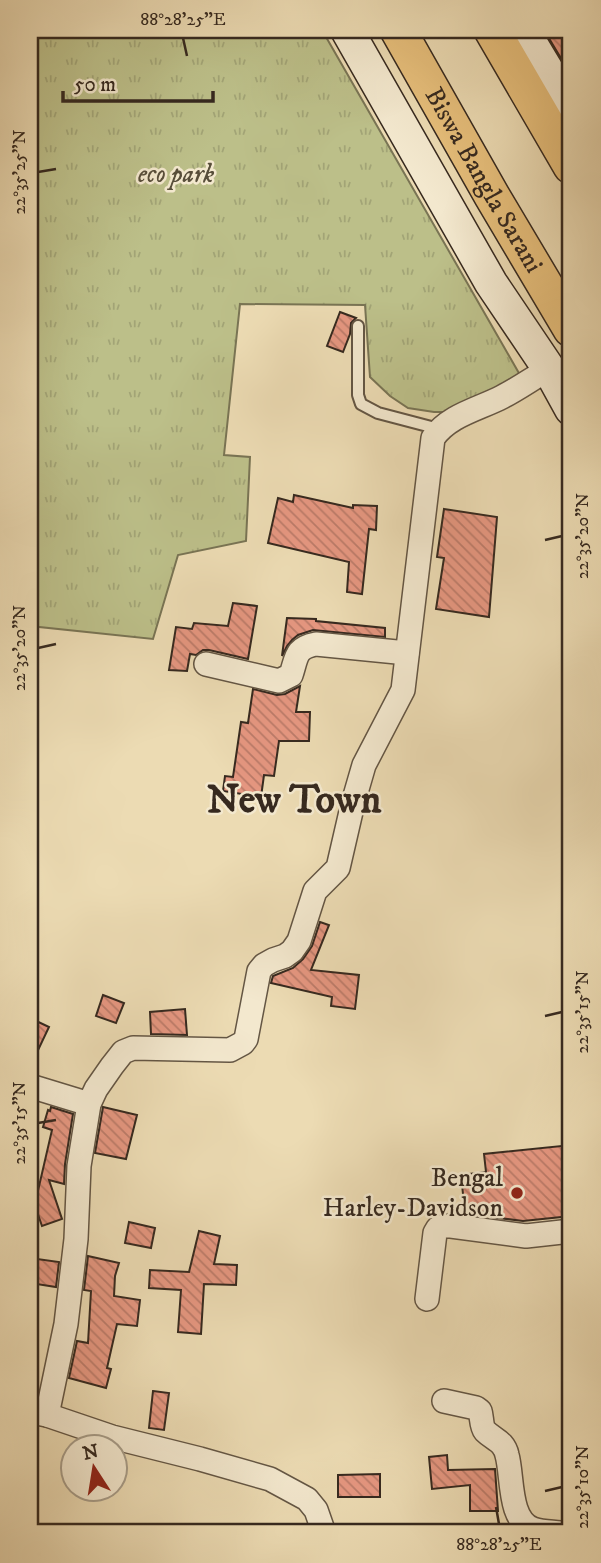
<svg xmlns="http://www.w3.org/2000/svg" width="601" height="1563" font-family="'IM FELL DW Pica',serif">
	<defs>
		<pattern id="grass-tufts" width="24" height="20" patternUnits="userSpaceOnUse" patternTransform="scale(1.75)"><rect width="24" height="20" fill="#bcbf89"/><path d="M3 7l-1-3M5 7V3M7 7l1-3M15 17l-1-3M17 17v-4M19 17l1-3" fill="none" stroke="#a2a476"/></pattern>
		<pattern id="building-back-hatch" width="6" height="6" patternUnits="userSpaceOnUse" patternTransform="scale(1.75)"><rect width="6" height="6" fill="#e69781"/><path d="M-1 5l2 2M0 0l6 6M5-1l2 2" fill="none" stroke="#bb7b69"/></pattern>
	</defs>
	<rect width="100%" height="100%" fill="#ecdbb3"/>
	<filter id="stains"><feTurbulence type="fractalNoise" baseFrequency=".00286" numOctaves="4"/><feColorMatrix values="0 0 0 0 .2 0 0 0 0 .09 0 0 0 0 .02 0 0 0 .5 -.17"/></filter>
	<radialGradient id="worn" r=".72"><stop offset=".6" stop-color="#630" stop-opacity="0"/><stop offset="1" stop-color="#630" stop-opacity=".3"/></radialGradient>
	<polygon fill="url(#grass-tufts)" stroke="#797454" stroke-width="2" points="30,30 322,30 520,375 461,412 434,412 408,408 390,396 370,377 365,305 240,304 224,455 250,457 246,541 178,555 153,639 30,626"/>
	<g fill="url(#building-back-hatch)" stroke="#36291f" stroke-width="2">
		<polygon points="544,30 571,30 571,75"/>
		<polygon points="340,312 356,318 351,323 350,334 343,352 327,346"/>
		<polygon points="294,495 353,508 353,505 377,506 376,530 369,529 362,594 347,592 349,562 268,543 278,498 293,502"/>
		<polygon points="444,509 497,517 489,617 436,609 444,558 437,557"/>
		<polygon points="233,603 257,606 248,659 209,650 203,650 196,655 190,654 187,671 169,670 176,627 192,629 194,623 228,626"/>
		<polygon points="287,618 316,619 316,621 385,628 385,637 313,630 298,635 292,640 287,646 282,656"/>
		<polygon points="300,686 296,712 310,712 309,741 279,741 274,776 264,775 261,797 223,791 225,776 233,777 241,722 248,723 253,689 277,695 285,694"/>
		<polygon points="320,922 329,925 311,970 359,975 355,1009 331,1006 332,997 271,983 273,976 293,968 303,959 312,946"/>
		<polygon points="103,995 124,1003 116,1023 96,1016"/>
		<polygon points="185,1009 187,1035 151,1034 150,1012"/>
		<polygon points="30,1018 49,1027 30,1067"/>
		<polygon points="51,1107 73,1114 65,1164 64,1184 49,1180 62,1219 42,1226 32,1197 37,1195 52,1130 43,1127 48,1110 50,1111"/>
		<polygon points="103,1107 137,1115 126,1159 95,1153"/>
		<polygon points="571,1145 571,1216 523,1221 491,1217 490,1211 465,1213 461,1175 486,1172 484,1154"/>
		<polygon points="129,1222 155,1228 151,1248 125,1243"/>
		<polygon points="199,1231 220,1236 214,1264 237,1265 236,1285 204,1284 201,1334 178,1332 181,1290 149,1288 150,1270 189,1272"/>
		<polygon points="88,1256 119,1263 115,1276 114,1296 140,1300 137,1326 117,1324 107,1368 111,1369 106,1388 69,1378 77,1341 88,1343 91,1291 84,1290"/>
		<polygon points="30,1258 59,1262 56,1287 30,1283"/>
		<polygon points="153,1391 169,1393 164,1430 149,1428"/>
		<polygon points="447,1455 448,1470 495,1469 498,1511 470,1511 470,1485 432,1489 429,1457"/>
		<polygon points="380,1474 380,1497 338,1497 338,1475"/>
	</g>
	<g fill="none" stroke-linecap="round" stroke-linejoin="round">
		<defs>
			<polyline id="lane" points="358,326 358,395 361,404 378,413 439,429"/>
			<g id="street">
				<path d="M206,664L279,681L291,675C297,657 295,648 316,644L407,653"/>
				<polyline points="30,1086 89,1104"/>
				<polyline points="427,1299 435,1233 438,1228 444,1226 451,1226 526,1236 571,1231"/>
				<path d="M444,1401L476,1408L480,1411C482,1417 481,1426 485,1431C494,1440 504,1441 507,1455C513,1476 508,1520 533,1529C541,1532 552,1532 560,1533"/>
				<polyline points="30,1412 47,1415 112,1437 200,1459 270,1479 307,1499 316,1510 324,1533"/>
				<path d="M47,1415L66,1324L76,1239L79,1166L89,1104L96,1089L112,1066L123,1052L133,1048L230,1050L243,1043L246,1039L259,971L264,965L273,960L285,956L292,951L299,941L315,891L338,868L353,803L364,765L403,690L433,438C449,415 479,409 502,397C518,389 533,378 549,369"/>
			</g>
			<g id="secondary">
				<polyline points="347,30 491,283 549,369 571,409"/>
				<polyline points="523,30 571,110"/>
			</g>
			<g id="primary">
				<path id="s1" d="M398,30L492,196L571,329"/>
				<polyline points="492,30 571,166"/>
			</g>
		</defs>
		<use href="#lane" stroke="#645644" stroke-width="14"/>
		<use href="#street" stroke="#645644" stroke-width="26"/>
		<use href="#secondary" stroke="#36291f" stroke-width="35"/>
		<use href="#primary" stroke="#36291f" stroke-width="38"/>
		<use href="#lane" stroke="#f3e8ce" stroke-width="10"/>
		<use href="#street" stroke="#f3e8ce" stroke-width="23"/>
		<use href="#secondary" stroke="#f3e8ce" stroke-width="32"/>
		<use href="#primary" stroke="#e6be7a" stroke-width="35"/>
	</g>
	<path fill="none" stroke="#36291f" stroke-width="2.5" d="M183,38L187,56M38,172L56,169M545,540L562,536M38,648L56,644M545,1016L562,1012M38,1123L56,1120M545,1491L562,1487M496,1507L499,1524"/>
	<circle fill="#8f2418" stroke="#f3e8ce" stroke-width="2.5" cx="517" cy="1193" r="7"/>
	<g text-anchor="middle" dominant-baseline="central" stroke-width="5" stroke-linejoin="round" paint-order="stroke">
		<g font-size="26" font-style="italic" fill="#584e3a" stroke="#f3e8ce">
			<text x="176" y="174">eco park</text>
		</g>
		<g font-size="26" fill="#36291f" stroke="#f3e8ce">
			<text stroke="none"><textPath href="#s1" startOffset="173">Biswa Bangla Sarani</textPath></text>
		</g>
		<g font-size="26" fill="#36291f" stroke="#f3e8ce" text-anchor="end">
			<text x="503" y="1178">Bengal<tspan x="503" dy="30">Harley-Davidson</tspan></text>
		</g>
		<g font-size="40" font-weight="bold" fill="#36291f" stroke="#f3e8ce">
			<text x="294" y="801">New Town</text>
		</g>
	</g>
	<rect width="601" height="1563" fill="none" stroke="#ecdbb3" stroke-width="77"/>
	<g transform="translate(94 1468) rotate(348)"><circle r="33" fill="#f3e8ce" stroke="#a79c88" stroke-width="2"/>
	<path d="M0-5L12 26L0 18L-12 26Z" fill="#8f2418"/>
	<text y="-10" font-size="19" font-weight="bold" text-anchor="middle" fill="#36291f">N</text>
	</g>
	<path d="M63 91v10h150v-10" fill="none" stroke="#36291f" stroke-width="3.5"/>
	<text x="74" y="91" font-size="21" fill="#36291f" stroke="#f3e8ce" stroke-width="5" paint-order="stroke">50 m</text>
	<rect x="38" y="38" width="524" height="1486" fill="none" stroke="#36291f" stroke-width="2.5"/>
	<g font-size="18" text-anchor="middle" fill="#36291f">
		<text x="183" y="25">88°28'25"E</text>
		<text transform="translate(19 172) rotate(-90)" y="6">22°35'25"N</text>
		<text transform="translate(582 536) rotate(-90)" y="6">22°35'20"N</text>
		<text transform="translate(19 648) rotate(-90)" y="6">22°35'20"N</text>
		<text transform="translate(582 1012) rotate(-90)" y="6">22°35'15"N</text>
		<text transform="translate(19 1123) rotate(-90)" y="6">22°35'15"N</text>
		<text transform="translate(582 1487) rotate(-90)" y="6">22°35'10"N</text>
		<text x="499" y="1550">88°28'25"E</text>
	</g>
	<rect width="100%" height="100%" filter="url(#stains)"/>
	<rect width="100%" height="100%" fill="url(#worn)"/>
</svg>
